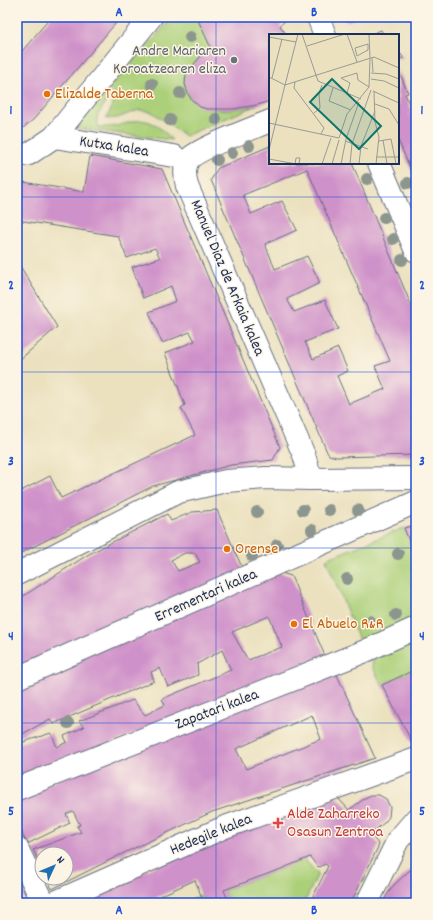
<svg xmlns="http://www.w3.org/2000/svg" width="433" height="920" font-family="Dekko,sans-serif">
	<rect width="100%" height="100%" fill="#fcf5e5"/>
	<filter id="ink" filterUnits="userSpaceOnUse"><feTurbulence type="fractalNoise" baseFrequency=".025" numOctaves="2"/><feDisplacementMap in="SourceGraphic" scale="8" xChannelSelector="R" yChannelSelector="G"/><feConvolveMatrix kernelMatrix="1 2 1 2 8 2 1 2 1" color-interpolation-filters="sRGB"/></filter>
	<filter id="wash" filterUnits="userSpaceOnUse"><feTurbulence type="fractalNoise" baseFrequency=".012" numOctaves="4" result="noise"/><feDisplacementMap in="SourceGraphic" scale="16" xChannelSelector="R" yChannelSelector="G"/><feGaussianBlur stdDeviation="0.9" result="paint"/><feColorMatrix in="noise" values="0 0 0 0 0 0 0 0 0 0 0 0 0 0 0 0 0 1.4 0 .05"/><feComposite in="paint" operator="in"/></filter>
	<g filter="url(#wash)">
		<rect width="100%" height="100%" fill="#ebe1bf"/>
		<g fill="#acd079" stroke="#64806c">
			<path d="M173,17H199L197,18L210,46C205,52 188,69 186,74C184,80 185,85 187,90C194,118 236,109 257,105L185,136L152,112L139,110L117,118L106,119C111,108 119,98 109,88Z"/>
			<path d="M104,92C112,108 91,110 99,127C135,129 140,104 172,140L72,128Z"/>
			<polygon points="404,528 416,559 416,617 360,643 326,559"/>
			<polygon points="416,636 416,669 382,685 372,666 375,653"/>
			<polygon points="304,859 318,874 304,903 229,903 224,890 281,869"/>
			<polygon points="201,895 204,903 186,903"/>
		</g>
		<g id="blocks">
			<g fill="#cf91c9" fill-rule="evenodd">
				<polygon points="51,17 121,17 34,119 17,133 17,57"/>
				<polygon points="199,17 288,17 280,26 287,35 270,35 270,101 257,105 233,109 207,109 200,107 192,100 188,94 185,84 186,73 210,46 197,18"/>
				<polygon points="345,17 358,17 347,22"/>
				<polygon points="381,30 384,35 369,35"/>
				<polygon points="401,54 403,58 398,60 398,55"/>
				<polygon points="398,69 408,93 405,94 416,119 416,182 398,140"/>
				<path d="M270,146V163H352L416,317V455L336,457L329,455L327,452L211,180L218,168ZM307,169L390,361L375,366L385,389L349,404L337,376L348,371L338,348L313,359L305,342L338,329L325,300L294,312L287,299L320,283L307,256L275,269L265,244L297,230L282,201L251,214L243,195Z"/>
				<polygon points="90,156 162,169 280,447 273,460 231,465 153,486 17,555 17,493 50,476 61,498 195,435 181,408 185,405 165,353 195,341 190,332 162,343 149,312 176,301 171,286 143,298 132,267 160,258 155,248 127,258 118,236 17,220 17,181 84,192"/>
				<polygon points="17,261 57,327 17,362"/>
				<path d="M217,510L244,572L17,669V600L89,554L167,514L171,521L192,512ZM185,553H195L200,562L178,571L171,560Z"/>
				<polygon points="416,525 416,558 404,528"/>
				<path d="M275,571L291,576L325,656L17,782V752L20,751L17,744L51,733L57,747L67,742L64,736L84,727L79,721L133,700L145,715L165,705L162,699L231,670L222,650L197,664L198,675L168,687L160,668L151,672L154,681L53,724L50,719L17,737V684ZM269,616L282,647L248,660L232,632Z"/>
				<polygon points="416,669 416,743 413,744 382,685"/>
				<path d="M326,671L337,675L375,758L212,812L128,851L52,889L47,878H66V854H42V868L33,850L81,832L77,826L80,825L73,811L66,814L70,823L27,844L17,822V797ZM312,715L321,739L246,769L236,749Z"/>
				<polygon points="371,795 379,795 386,799 390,807 389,817 384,823 370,834 379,845 351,903 310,903 328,866 325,864 320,867 317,866 310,857 281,869 224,890 229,903 204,903 195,880 144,903 72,903 208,843 337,797 349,810 365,798"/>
				<polygon points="410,870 416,875 416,903 382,903 392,887"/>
				<polygon points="17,874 27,898 17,903"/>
			</g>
		</g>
	</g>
	<g filter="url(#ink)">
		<use href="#blocks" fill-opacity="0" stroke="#646d80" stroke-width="1"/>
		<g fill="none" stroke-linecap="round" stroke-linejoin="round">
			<defs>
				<g id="minor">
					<polyline points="318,17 325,35"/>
					<path d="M270,121C254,128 199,148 189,159C183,167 185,178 187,186L304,455L311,479"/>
					<polyline points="54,137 174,156"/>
					<polyline points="17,156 29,154 54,137 151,17"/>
					<polyline points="379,163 416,251"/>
					<polyline points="17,574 178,492 226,481 266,478 311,479 416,478"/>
					<polyline points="17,678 416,502"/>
					<polyline points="17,789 363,652 416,628"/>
					<polyline points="17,848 43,903"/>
					<polyline points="53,903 225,827 416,759"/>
					<polyline points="367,903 398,840 416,819"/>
				</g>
			</defs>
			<use href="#minor" stroke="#646d80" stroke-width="24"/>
			<use href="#minor" stroke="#fff" stroke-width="22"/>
		</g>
		<g fill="#8c958e">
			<circle cx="190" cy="37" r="6"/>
			<circle cx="152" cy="84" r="6"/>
			<circle cx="180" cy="93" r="6"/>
			<circle cx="216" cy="119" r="6"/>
			<circle cx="170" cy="120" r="6"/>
			<circle cx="249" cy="146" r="6"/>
			<circle cx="232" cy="153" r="6"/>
			<circle cx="217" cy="160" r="6"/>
			<circle cx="367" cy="179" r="6"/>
			<circle cx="408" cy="183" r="6"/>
			<circle cx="384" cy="218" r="6"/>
			<circle cx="393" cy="239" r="6"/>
			<circle cx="402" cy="260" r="6"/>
			<circle cx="303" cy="510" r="6"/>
			<circle cx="329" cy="510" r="6"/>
			<circle cx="358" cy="510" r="6"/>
			<circle cx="257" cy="512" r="6"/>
			<circle cx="312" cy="530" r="6"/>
			<circle cx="277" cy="545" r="6"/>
			<circle cx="398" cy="554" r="6"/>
			<circle cx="252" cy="556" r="6"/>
			<circle cx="347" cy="579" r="6"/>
			<circle cx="396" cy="615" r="6"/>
			<circle cx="370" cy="621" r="6"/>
			<circle cx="68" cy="723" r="6"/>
		</g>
	</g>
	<path fill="none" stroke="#1d4ed8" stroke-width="1" stroke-opacity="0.55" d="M216,17V903M17,197H416M17,372H416M17,548H416M17,723H416"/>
	<circle fill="#6b7280" stroke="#fcf5e5" stroke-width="1.5" cx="234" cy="60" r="4"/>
	<g fill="#e8710a" stroke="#fcf5e5" stroke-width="1.5">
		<circle cx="47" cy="94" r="4"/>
		<circle cx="227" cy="549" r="4"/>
		<circle cx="294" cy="624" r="4"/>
	</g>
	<path fill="#e0444e" stroke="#fcf5e5" stroke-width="1.5" d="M276 817h4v4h4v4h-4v4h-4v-4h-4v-4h4z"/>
	<g text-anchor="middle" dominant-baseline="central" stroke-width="3" stroke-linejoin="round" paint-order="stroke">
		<g font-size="16" fill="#5b616d" stroke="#fcf5e5" text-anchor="end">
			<text x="226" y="51">Andre Mariaren<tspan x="226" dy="18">Koroatzearen eliza</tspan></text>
		</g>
		<g font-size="16" fill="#c56008" stroke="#fcf5e5" text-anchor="start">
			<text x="55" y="94">Elizalde Taberna</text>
			<text x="235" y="549">Orense</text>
			<text x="302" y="624">El Abuelo R&amp;R</text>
		</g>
		<g font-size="16" fill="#1b2f5e" stroke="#fcf5e5">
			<text transform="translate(114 147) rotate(9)">Kutxa kalea</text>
			<text transform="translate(227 278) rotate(67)">Manuel Diaz de Arkaia kalea</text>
			<text transform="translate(206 596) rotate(-24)">Errementari kalea</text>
			<text transform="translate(217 710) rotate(-21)">Zapatari kalea</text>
			<text transform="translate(211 835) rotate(-22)">Hedegile kalea</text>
		</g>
		<g font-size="16" fill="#be3a42" stroke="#fcf5e5" text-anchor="start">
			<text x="287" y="814">Alde Zaharreko<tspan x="287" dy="18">Osasun Zentroa</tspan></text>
		</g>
	</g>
	<g transform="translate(269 34)">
		<rect width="130" height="130" fill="#ebe1bf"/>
		<path fill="none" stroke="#989a98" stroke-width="1" d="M33,0L49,47L92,65M78,0L88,28M100,0L101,24M0,3L27,8M99,10V16L88,22L86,14ZM38,12L76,0M103,24L104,38M102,39L117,40L130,45M0,43L16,51L29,0M3,44L13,5M102,45L115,47L130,54M26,48L25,54L55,94L52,100M64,54L60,67L82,76M104,57L130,69M105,57L106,88L110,103L107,130M78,59L81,49L72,44L88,39L89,46L100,53M106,70L120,75L130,91M45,79L51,74L50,59L53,51M0,89L70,104L78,80L100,53L101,25M114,106L118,130M76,107L99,115M110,107L122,105L127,130M0,116L16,51L105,23L130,34M107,123H130M0,125L27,130M26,130L27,124H31L30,130M53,130L62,104M63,130L70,106M72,130L77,105L90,68M81,130L83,110L102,56M90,130L92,112L106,77"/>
		<path fill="#0f766e" fill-opacity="0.15" stroke="#0f766e" stroke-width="2" d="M63,45L112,92L90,115L41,68Z"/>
		<rect width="130" height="130" fill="none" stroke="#1b2f5e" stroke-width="2"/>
	</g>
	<rect width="433" height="920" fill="none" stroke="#fcf5e5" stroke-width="44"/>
	<g transform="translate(54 866) rotate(46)"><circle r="19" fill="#fcf5e5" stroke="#a2a6af"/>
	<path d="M0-3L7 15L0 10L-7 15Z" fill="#1f6fb2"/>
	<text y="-6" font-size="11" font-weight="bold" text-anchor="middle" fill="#1b2f5e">N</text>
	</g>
	<rect x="22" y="22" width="389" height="876" fill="none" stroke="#1d4ed8" stroke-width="1.5"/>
	<g font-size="13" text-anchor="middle" font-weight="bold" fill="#1d4ed8">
		<text x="119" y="16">A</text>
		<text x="314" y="16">B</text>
		<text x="11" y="114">1</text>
		<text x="422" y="114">1</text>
		<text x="11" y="289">2</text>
		<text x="422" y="289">2</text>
		<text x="11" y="465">3</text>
		<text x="422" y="465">3</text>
		<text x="11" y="640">4</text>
		<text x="422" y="640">4</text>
		<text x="11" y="815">5</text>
		<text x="422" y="815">5</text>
		<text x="119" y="914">A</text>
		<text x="314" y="914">B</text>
	</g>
</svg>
